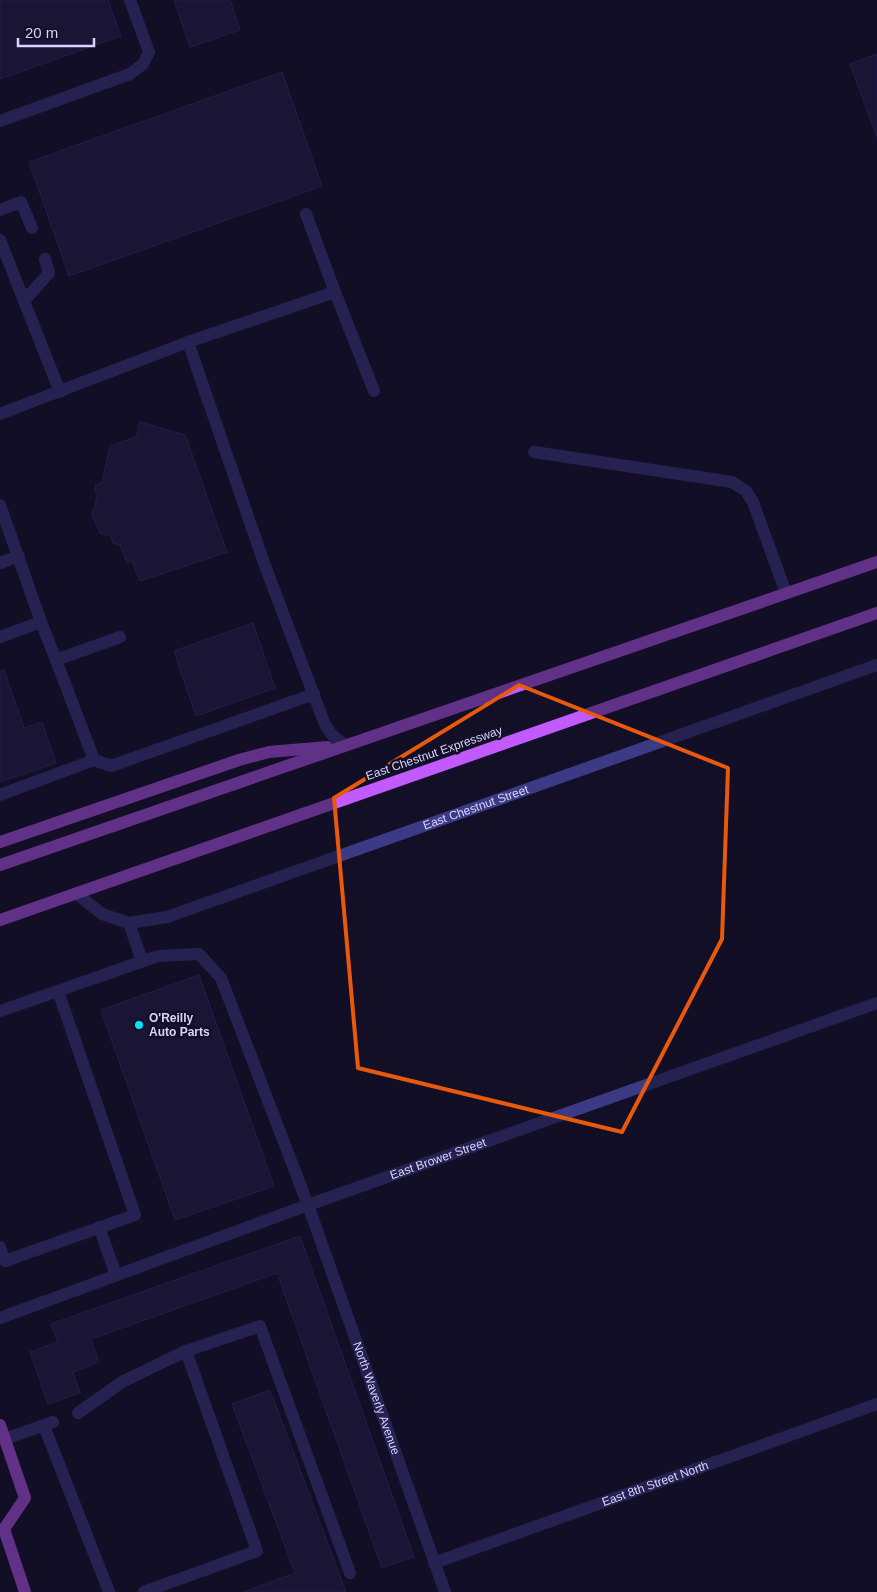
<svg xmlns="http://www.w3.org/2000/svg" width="877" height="1592" font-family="Helvetica,sans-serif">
	<rect width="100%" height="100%" fill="#130f26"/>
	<g fill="#241b47" stroke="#3b2d73">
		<polygon points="0,0 108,0 121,36 0,79"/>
		<polygon points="174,0 230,0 240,30 190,47"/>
		<polygon points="877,54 877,137 850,64"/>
		<polygon points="282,72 322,186 69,276 29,162"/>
		<polygon points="140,422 185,435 227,552 140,581 132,561 127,563 120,545 113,543 111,536 100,533 92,515 97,497 95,490 96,485 102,483 110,446 136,437"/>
		<polygon points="253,623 275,688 196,716 174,651"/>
		<polygon points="4,670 24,728 42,722 56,763 0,782 0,671"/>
		<polygon points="199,975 274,1186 175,1220 101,1010"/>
		<polygon points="300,1236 414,1557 382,1568 277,1273 91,1339 99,1362 73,1372 80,1393 48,1404 30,1352 58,1342 51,1324"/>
		<polygon points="270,1390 346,1592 244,1592 295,1573 232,1404"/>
	</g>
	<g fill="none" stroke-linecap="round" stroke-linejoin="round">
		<g stroke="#3d3a85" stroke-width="12">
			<polyline points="0,121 130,74 143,64 149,52 130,0"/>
			<polyline points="0,210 21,202 32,228"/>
			<polyline points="306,214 335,292"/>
			<polyline points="0,240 60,392"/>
			<polyline points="24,301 49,273 45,259"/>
			<polyline points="188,342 335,292 374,391"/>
			<path d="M0,414L188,342L264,563L324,722C330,734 335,740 347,745"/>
			<polyline points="534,452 732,482 746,491 753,502 786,593"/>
			<polyline points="0,505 41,622 56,660 120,637"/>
			<polyline points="0,563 19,556"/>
			<polyline points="0,637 41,622"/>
			<polyline points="56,660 94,760 111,766 314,694"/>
			<polyline points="0,795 94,760"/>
			<polyline points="129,923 142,961"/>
			<polyline points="0,1011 158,956 199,954 221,978 308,1205"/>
			<polyline points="99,1227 116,1275"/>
			<polyline points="0,1247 5,1261 135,1215 58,991"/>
			<polyline points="78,1413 122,1382 186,1351"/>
			<polyline points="44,1426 109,1592"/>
			<polyline points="5,1439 53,1422"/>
			<polyline points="144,1592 257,1551 186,1351 260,1326 350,1573"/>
		</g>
		<g stroke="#3d3a85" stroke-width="12">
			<path id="s1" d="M76,893L102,914L129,923L167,917L877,665"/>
			<path id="s2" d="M308,1205L445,1592"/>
			<path id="s3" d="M0,1318L308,1205L877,1003"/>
			<path id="s4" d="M434,1563L877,1404"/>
		</g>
		<g stroke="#c25bff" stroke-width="12">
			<polyline points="0,842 239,760 269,752 327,747"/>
			<polyline points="0,865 877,562"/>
			<polyline points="0,920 877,613"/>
			<polyline points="0,1425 25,1498 4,1529"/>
			<polyline points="4,1529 25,1592"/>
		</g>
	</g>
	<path d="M0 0H877V1592H0ZM519,685L728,768L722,939L622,1132L358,1068L334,798Z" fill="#130f26" fill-opacity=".55" fill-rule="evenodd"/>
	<path fill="none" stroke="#e8590c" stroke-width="4" stroke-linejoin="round" d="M519,685L728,768L722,939L622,1132L358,1068L334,798Z"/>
	<circle fill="#00e5ff" stroke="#130f26" stroke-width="2" cx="139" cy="1025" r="5"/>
	<g text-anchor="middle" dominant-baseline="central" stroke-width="5" stroke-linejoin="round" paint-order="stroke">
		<g font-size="12" fill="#d9d4ff" stroke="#130f26">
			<text transform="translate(434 753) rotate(-19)">East Chestnut Expressway</text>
			<text stroke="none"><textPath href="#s1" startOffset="428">East Chestnut Street</textPath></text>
			<text stroke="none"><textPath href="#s3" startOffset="466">East Brower Street</textPath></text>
			<text stroke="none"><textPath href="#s2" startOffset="205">North Waverly Avenue</textPath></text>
			<text stroke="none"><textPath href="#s4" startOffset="235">East 8th Street North</textPath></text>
		</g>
		<g font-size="12" font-weight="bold" fill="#d9d4ff" stroke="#130f26" text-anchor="start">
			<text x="149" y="1018">O'Reilly<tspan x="149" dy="14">Auto Parts</tspan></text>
		</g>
	</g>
	<path d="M18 38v8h76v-8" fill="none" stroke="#d9d4ff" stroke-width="2.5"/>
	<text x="25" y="38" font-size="15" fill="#d9d4ff" stroke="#130f26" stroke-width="4" paint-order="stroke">20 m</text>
</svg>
